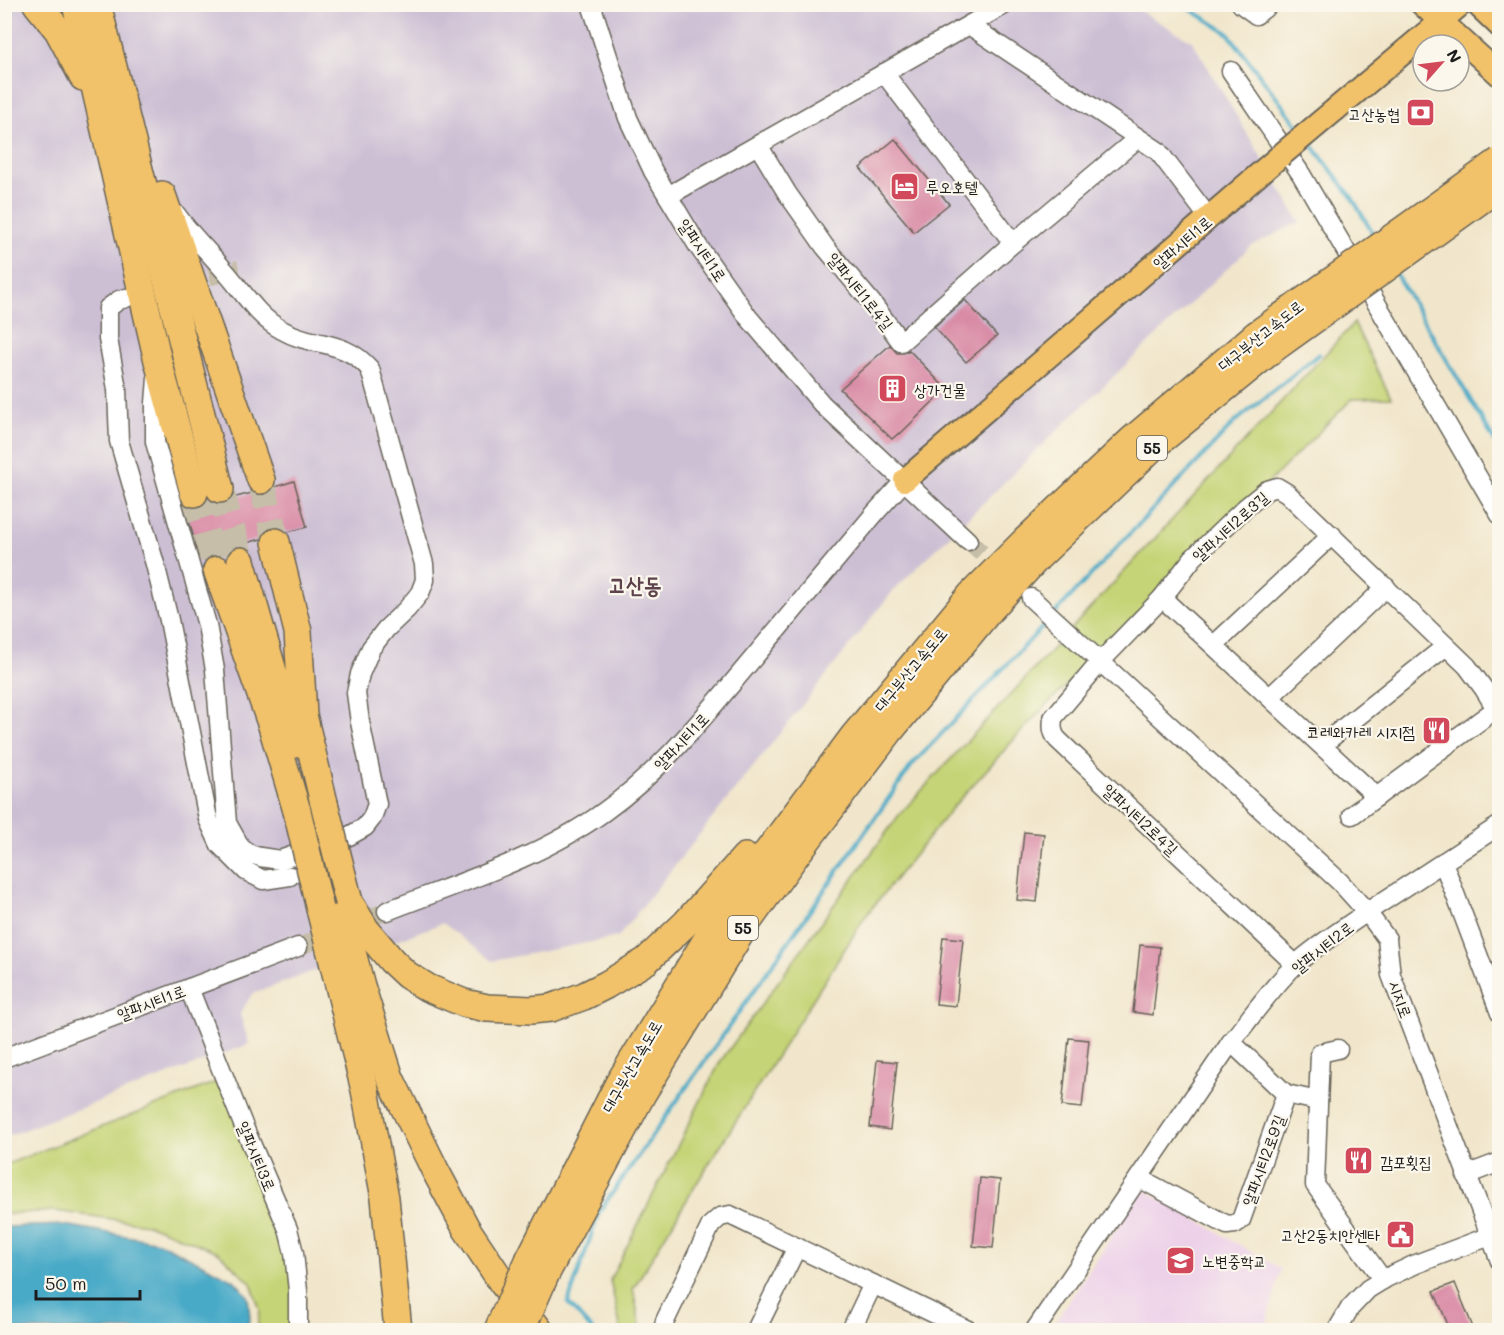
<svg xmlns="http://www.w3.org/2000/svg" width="1504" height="1335" font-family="Mali,'Poor Story',sans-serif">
	<rect width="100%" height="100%" fill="#fbf7ec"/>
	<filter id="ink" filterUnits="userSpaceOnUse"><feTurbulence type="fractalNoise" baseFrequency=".0167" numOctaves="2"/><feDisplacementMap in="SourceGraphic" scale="12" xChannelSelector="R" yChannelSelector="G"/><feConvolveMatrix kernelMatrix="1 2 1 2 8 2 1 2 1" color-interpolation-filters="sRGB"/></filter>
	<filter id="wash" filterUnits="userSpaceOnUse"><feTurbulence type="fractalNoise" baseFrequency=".008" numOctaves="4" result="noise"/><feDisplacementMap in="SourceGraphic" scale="24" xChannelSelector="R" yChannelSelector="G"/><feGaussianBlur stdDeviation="1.35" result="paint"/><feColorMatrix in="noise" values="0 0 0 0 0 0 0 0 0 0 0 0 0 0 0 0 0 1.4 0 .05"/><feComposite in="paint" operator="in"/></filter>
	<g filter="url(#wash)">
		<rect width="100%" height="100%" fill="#f1e6cb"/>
		<polygon fill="#edd1e9" points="1143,1189 1281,1269 1265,1330 1050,1330"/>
		<polygon fill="#ccbfd4" points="1128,4 1192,41 1300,222 1251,246 1074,414 893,591 618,937 492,961 443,923 252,994 240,1014 249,1044 5,1137 5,5"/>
		<g fill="#c5d476" stroke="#707849" stroke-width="1.5">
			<polygon points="1354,323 1391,398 1352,399 1028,724 953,807 865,917 700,1178 633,1289 641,1330 621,1330 610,1280 720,1062 899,815"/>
			<polygon points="226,1078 288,1229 297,1330 257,1330 260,1310 251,1283 218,1252 147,1224 55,1211 5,1214 5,1165"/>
		</g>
		<polygon fill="#48aac7" stroke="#326372" stroke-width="1.5" points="65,1225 159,1242 234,1280 248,1296 250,1318 246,1330 5,1330 5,1227"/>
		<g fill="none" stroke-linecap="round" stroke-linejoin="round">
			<g stroke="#48aac7" stroke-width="4">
				<polyline points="1182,4 1228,33 1301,130"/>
				<polyline points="1309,141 1351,196 1376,239"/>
				<polyline points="1396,274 1500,450"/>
				<polyline points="1056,612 1235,422 1319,354"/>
				<polyline points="592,1330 568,1303 599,1212 912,765 1049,620"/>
			</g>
		</g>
		<g id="blocks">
			<g fill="#d98ba6">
				<polygon points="895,139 949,204 914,232 860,168"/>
				<polygon points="965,300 997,336 966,362 934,327"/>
				<polygon points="890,345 897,353 904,353 909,350 946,389 900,434 899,433 892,439 840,389"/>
				<polygon points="294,481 307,527 288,532 281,527 272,527 265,531 261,539 199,556 186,510 214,503 224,504 232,498 252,493 259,496 266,495 272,491 275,487"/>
				<polygon points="1024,832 1044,834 1037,902 1017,900"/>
				<polygon points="943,937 963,939 956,1006 936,1004"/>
				<polygon points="1140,945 1160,947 1153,1015 1133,1012"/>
				<polygon points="1069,1038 1089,1040 1082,1108 1062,1106"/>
				<polygon points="877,1060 897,1062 890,1130 870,1127"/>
				<polygon points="980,1178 1000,1180 993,1248 973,1246"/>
				<polygon points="1455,1283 1474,1330 1450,1330 1434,1291"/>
			</g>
		</g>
	</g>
	<g filter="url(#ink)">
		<use href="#blocks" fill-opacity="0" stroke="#676359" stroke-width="1.5"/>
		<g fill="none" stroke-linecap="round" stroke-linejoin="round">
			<g stroke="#c6bea8" stroke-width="18" stroke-dasharray="18 9" stroke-linecap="butt">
				<polyline points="183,283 239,269"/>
				<polyline points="968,541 1005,574"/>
				<polyline points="298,947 387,911"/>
			</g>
			<g stroke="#c6bea8" stroke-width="27" stroke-dasharray="27 14" stroke-linecap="butt">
				<polyline points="261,480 276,542"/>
				<polyline points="220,489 241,561"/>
				<polyline points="194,493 217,570"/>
			</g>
			<defs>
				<g id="minor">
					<polyline points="591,4 628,118 653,171 698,246 748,317 822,404 968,541"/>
					<polyline points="1241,4 1256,15 1270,4"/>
					<polyline points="969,25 1158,151 1209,218"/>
					<polyline points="1231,71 1301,174 1500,515"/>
					<polyline points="884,73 1013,243"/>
					<polyline points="758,145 787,193 825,247 872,303 901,342 1013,243 1138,138"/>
					<polyline points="668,196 1004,5"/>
					<polyline points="126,298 119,300 108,308 108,339 117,389 119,441 155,564 169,620 208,819 220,845 246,871 263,880 290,876"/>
					<path d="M157,378L155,403V442L207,625L215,670L227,823L241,848L250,854L260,857L280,860L349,836L365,827L372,818L377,804L360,722L356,693L360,674L371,648L386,629L407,609L420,593L425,580L424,564L370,369C343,338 313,348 282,330C257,317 243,291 224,270C208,251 190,234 176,214"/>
					<path d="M1031,598L1340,882L1367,912C1343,929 1317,945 1296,964C1271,988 1252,1016 1231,1042L1035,1330"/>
					<polyline points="1162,598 1377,797"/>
					<polyline points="1214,645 1332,535"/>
					<polyline points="1270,697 1386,587"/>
					<polyline points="1322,745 1446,646"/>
					<polyline points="1352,815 1500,706"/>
					<polyline points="1500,825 1367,912 1387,939 1391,975 1500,1261"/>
					<polyline points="1443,862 1500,1013"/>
					<path d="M387,911C461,882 541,858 605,811C660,772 702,719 745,668C789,616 832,564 876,512L905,480"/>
					<path d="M1296,965L1057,739C1052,732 1052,727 1053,718L1101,661L1162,598L1193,558L1245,508L1267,490L1277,487L1287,493L1467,666L1484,689L1500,715"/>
					<polyline points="189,988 244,1127 288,1229 294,1253 298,1291 298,1330"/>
					<polyline points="1231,1042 1286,1094 1318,1101"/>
					<polyline points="1338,1049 1320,1053 1315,1185 1383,1280"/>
					<polyline points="4,1058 298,947"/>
					<polyline points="1466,1175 1500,1162"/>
					<polyline points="1139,1178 1227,1225 1235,1224 1241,1220 1286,1094"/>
					<polyline points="663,1330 665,1321 711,1225 720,1217 730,1215 968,1330"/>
					<polyline points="756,1330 797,1247"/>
					<polyline points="851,1330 873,1284"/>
					<polyline points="1337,1330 1350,1308 1368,1289 1386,1278 1416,1264 1490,1236"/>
				</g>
				<g id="major">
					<polyline points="1422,4 1500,75"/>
					<polyline points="1477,4 1500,26"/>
					<polyline points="1336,109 1461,4"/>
					<polyline points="905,480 1280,156"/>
				</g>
				<g id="highway">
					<polyline points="37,4 58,30 83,77"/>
					<polyline points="76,4 158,361 194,493"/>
					<polyline points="97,4 220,489"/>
					<polyline points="162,195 261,480"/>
					<polyline points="276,542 298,632 303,715 324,803"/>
					<polyline points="241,561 294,744"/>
					<polyline points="217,570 272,726 297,811"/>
					<polyline points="349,902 366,930 392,961 407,975 428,988 464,1003 487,1008 531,1010 551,1008 584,996 606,985 646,961 686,923 745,857"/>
					<polyline points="339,903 361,986 390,1078 435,1170 466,1228 502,1282 539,1330"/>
					<polyline points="320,909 365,1090 385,1198 398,1330"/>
					<polyline points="530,1258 619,1083 728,905 854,736 971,595 1025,541 1132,440 1256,335"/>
					<polyline points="545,1275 642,1094 746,924 795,856 889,732 988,612 1038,557 1156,444 1274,348"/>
				</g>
			</defs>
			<use href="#minor" stroke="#676359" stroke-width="21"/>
			<use href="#major" stroke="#676359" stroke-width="26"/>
			<use href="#highway" stroke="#676359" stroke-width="30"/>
			<use href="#minor" stroke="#fff" stroke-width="18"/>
			<use href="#major" stroke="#f2c26a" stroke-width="22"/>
			<use href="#highway" stroke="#f2c26a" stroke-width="27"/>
			<defs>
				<polyline id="major-bridge" points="1280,156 1336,109"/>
				<g id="highway-bridge">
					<polyline points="1256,335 1500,161"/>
					<polyline points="1274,348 1500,186"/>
					<polyline points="324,803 349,902"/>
					<polyline points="297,811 320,909"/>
					<polyline points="498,1330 530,1258"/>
					<polyline points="521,1330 545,1275"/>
				</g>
			</defs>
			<use href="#major-bridge" stroke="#676359" stroke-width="26" stroke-linecap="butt"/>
			<use href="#highway-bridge" stroke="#676359" stroke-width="30" stroke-linecap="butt"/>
			<use href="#major-bridge" stroke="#f2c26a" stroke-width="22"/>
			<use href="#highway-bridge" stroke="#f2c26a" stroke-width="27"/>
		</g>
	</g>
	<defs>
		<symbol id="bank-square" viewBox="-11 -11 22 22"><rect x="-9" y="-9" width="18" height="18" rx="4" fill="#d1495b" stroke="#fbf7ec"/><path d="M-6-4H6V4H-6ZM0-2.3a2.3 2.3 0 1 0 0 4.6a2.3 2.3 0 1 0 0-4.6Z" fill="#fff"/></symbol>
		<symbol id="hotel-square" viewBox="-11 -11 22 22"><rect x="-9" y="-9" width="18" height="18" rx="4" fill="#d1495b" stroke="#fbf7ec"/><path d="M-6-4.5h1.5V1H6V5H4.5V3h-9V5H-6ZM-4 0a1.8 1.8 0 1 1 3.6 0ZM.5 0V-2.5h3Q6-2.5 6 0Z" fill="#fff"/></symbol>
		<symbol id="building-square" viewBox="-11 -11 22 22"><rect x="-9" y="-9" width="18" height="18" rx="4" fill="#d1495b" stroke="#fbf7ec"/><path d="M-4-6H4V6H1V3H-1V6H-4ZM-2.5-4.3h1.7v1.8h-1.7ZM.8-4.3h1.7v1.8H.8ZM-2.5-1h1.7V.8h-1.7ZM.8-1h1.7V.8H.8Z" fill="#fff"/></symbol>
		<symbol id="restaurant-square" viewBox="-11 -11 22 22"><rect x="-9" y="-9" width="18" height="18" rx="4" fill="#d1495b" stroke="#fbf7ec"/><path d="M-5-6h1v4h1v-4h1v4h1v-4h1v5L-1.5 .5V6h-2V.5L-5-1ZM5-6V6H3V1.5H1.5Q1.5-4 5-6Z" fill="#fff"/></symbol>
		<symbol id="civic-square" viewBox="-11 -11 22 22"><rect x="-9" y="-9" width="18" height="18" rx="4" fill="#d1495b" stroke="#fbf7ec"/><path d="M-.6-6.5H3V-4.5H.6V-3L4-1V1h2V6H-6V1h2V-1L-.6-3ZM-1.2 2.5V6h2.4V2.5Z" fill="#fff"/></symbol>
		<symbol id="school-square" viewBox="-11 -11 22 22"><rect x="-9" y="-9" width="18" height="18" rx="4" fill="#d1495b" stroke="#fbf7ec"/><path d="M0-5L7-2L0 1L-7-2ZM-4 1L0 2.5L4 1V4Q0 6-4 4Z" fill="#fff"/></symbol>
	</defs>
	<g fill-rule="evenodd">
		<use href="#bank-square" x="1404" y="96" width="33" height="33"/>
		<use href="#hotel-square" x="888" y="170" width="33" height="33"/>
		<use href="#building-square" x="876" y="372" width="33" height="33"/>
		<use href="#restaurant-square" x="1420" y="714" width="33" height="33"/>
		<use href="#restaurant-square" x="1342" y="1144" width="33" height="33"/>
		<use href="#civic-square" x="1384" y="1218" width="33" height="33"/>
		<use href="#school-square" x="1164" y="1244" width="33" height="33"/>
	</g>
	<g text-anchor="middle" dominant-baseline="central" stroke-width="4.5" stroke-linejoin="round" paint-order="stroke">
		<g fill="#fbf7ec" stroke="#5f5e5a" stroke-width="1.5">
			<rect x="1137" y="436" width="30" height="24" rx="4.5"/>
			<rect x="728" y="916" width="30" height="24" rx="4.5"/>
		</g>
		<g font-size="15" font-weight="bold" fill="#1c1c1c">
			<text x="1152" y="448">55</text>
			<text x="743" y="928">55</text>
		</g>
		<g font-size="16" fill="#1c1c1c" stroke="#fbf7ec" text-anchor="start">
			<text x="1400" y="113" text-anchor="end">고산농협</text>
			<text x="926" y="186">루오호텔</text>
			<text x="914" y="389">상가건물</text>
			<text x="1415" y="731" text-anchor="end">코레와카레 시지점</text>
			<text x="1380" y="1161">감포횟집</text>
			<text x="1380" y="1234" text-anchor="end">고산2동치안센타</text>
			<text x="1202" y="1260">노변중학교</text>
		</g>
		<g font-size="16" fill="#1c1c1c" stroke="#fbf7ec">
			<text transform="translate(1182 242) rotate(-41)">알파시티1로</text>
			<text transform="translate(703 250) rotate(56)">알파시티1로</text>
			<text transform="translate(861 291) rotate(51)">알파시티1로4길</text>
			<text transform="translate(1260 335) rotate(-38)">대구부산고속도로</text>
			<text transform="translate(1230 526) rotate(-42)">알파시티2로3길</text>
			<text transform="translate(910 669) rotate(-50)">대구부산고속도로</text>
			<text transform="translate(681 741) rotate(-47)">알파시티1로</text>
			<text transform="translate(1141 819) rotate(43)">알파시티2로4길</text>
			<text transform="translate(1322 947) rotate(-38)">알파시티2로</text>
			<text transform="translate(1401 999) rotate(70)">시지로</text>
			<text transform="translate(151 1002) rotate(-21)">알파시티1로</text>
			<text transform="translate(631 1066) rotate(-60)">대구부산고속도로</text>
			<text transform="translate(257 1156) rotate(67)">알파시티3로</text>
			<text transform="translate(1263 1160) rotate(-70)">알파시티2로9길</text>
		</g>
		<g font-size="22" font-weight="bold" fill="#5e434c" stroke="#fbf7ec">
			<text x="635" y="584">고산동</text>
		</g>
	</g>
	<rect width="1504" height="1335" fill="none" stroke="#fbf7ec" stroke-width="24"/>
	<g transform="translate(1441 63) rotate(62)"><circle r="28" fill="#fbf7ec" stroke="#a29f99" stroke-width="1.5"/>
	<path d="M0-4.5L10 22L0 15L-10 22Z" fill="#d1495b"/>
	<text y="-9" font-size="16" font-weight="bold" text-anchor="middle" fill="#1c1c1c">N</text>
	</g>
	<path d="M36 1290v9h104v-9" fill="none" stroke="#1c1c1c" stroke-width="3"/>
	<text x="45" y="1290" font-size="18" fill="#1c1c1c" stroke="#fbf7ec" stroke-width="4.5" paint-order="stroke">50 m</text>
</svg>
